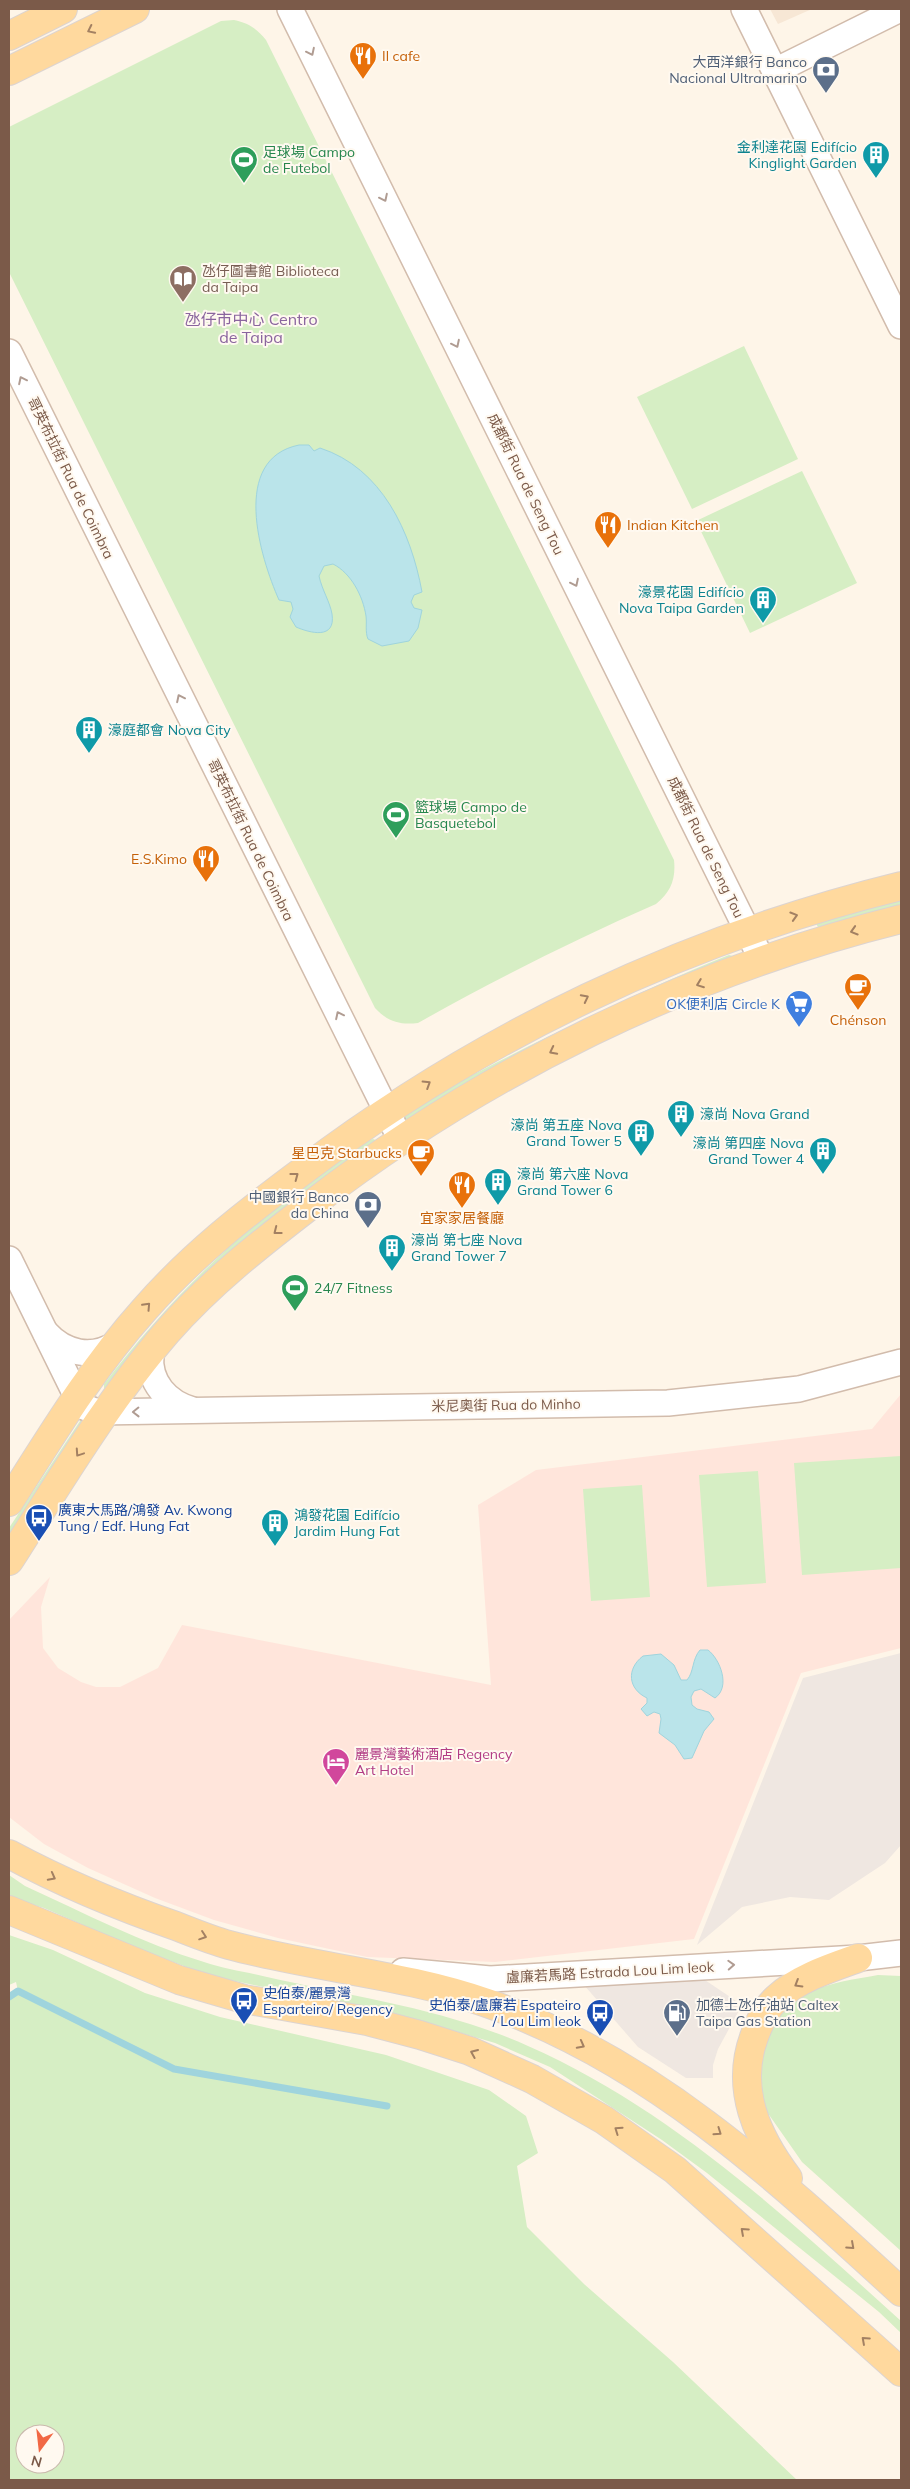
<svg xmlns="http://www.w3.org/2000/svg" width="910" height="2489" font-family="Mulish,'Noto Sans SC',sans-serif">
	<rect width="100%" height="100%" fill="#fef5e8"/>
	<polygon fill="#f7e7d5" points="770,9 812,9 778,24"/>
	<polygon fill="#ffe5db" points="901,1394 901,1648 801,1673 694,1939 495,1962 367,1957 278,1938 214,1920 155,1898 88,1868 44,1844 9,1817 9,1620 50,1577 41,1607 43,1648 58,1668 81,1682 96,1687 120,1687 158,1668 182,1625 491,1685 478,1505 536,1470 872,1429"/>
	<g fill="#efe7e1">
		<polygon points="901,1653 901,1845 885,1863 829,1900 790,1897 742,1907 697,1945 803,1678"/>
		<polygon points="699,1976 742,2005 718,2049 713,2065 713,2078 686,2078 638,2047 584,1985"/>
	</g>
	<g fill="#d6eec4" fill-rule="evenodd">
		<path d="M234,20C249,23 257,29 266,40L674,860C676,879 671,892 656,904C574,940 496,979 418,1023C400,1025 388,1022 375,1008L9,272V127L221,21Z"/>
		<polygon points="744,346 798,459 692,509 637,397"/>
		<polygon points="802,471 857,583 750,633 696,521"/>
		<polygon points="901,897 901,905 818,927 814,920"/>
		<path d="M729,955L736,957L408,1126L402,1117C443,1088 490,1066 535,1043C599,1012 663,981 729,955Z"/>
		<path d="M373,1139L378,1141L104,1391V1384C141,1336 181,1291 226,1250C268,1212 320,1177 364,1143Z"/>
		<polygon points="89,1413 9,1555 9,1528 82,1418"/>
		<polygon points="901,1456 901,1568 802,1575 794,1463"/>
		<polygon points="758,1471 766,1583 707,1587 699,1475"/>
		<polygon points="642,1485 650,1597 591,1601 583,1489"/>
		<path d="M9,1875L25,1886C84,1913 142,1943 204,1962C224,1969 247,1972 267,1977C355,1997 446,2009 528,2046C671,2109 787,2218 901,2321V2333L879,2312L707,2173L662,2140L550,2067L495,2043L414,2019L207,1975L127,1944L44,1908L9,1897Z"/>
		<path d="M9,1935L53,1950L145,1993L220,2017L386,2055L489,2090L526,2116L538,2153L517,2166L527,2227L584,2284L673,2362L797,2480H9V1997L18,1991L16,1982L9,1985ZM25,2434H55V2464H25Z"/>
		<path d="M878,1975L901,1976V2251L802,2162L758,2099C759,2084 759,2067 763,2053C780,1990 821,1985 878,1975Z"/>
	</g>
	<g fill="#bae4ea" stroke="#9fd4dd">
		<path d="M299,445H309L314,451L320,448C382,468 411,532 422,592L414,595L411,602L414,608L422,610L418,628L409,641L382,646L368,639C365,632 367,624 366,616C363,596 351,573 333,564L324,566L319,576C322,590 330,602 332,614C336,640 310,633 296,627L290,617L293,609L291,602L279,600C260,557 230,459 299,445Z"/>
		<path d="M700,1650H708C720,1659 731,1687 715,1698L701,1689L694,1691L691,1697L692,1705L697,1709L709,1712L714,1719L704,1731L692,1758L684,1759L675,1745L659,1733L661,1719L660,1714L654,1712L647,1716L641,1709L647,1703V1698C628,1689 626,1669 643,1656L661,1654L674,1665L681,1680H687C694,1672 692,1659 700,1650Z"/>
	</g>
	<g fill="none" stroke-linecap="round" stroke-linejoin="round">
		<polyline stroke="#9fd4dd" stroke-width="7" points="9,1997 18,1991 174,2069 387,2106"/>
		<defs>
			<g id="minor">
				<polyline points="290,9 762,960"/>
				<polyline points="744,9 901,326"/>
				<polyline points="775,71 900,9"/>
				<polyline points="9,352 401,1140"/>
				<polyline points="9,1259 77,1397 84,1407 98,1412 668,1403 799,1389 901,1362"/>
				<path d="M46,1333C65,1354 92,1359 116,1344"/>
				<path d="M151,1354C148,1382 167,1403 193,1410"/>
				<polyline points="403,1971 490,1979 858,1958 901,1953"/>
			</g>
			<g id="major">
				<polyline points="9,36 63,9"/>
				<polyline points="9,71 135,9"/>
				<path d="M9,1502C51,1436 92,1368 144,1310C192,1255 246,1213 304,1170C481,1036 685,939 901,886"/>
				<path d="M9,1561C59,1483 107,1402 167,1332C210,1283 260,1244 312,1204C485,1071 688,972 901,919"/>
				<path d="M9,1854C63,1883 118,1906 176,1926C194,1933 211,1940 229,1945C314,1968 404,1974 487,2003C649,2059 777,2178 901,2292"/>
				<polyline points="9,1910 179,1980 244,1999 367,2021 420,2035 470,2051 532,2079 604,2120 675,2170 901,2372"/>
				<path d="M788,2178C757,2137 735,2089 754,2037C759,2023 765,2009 777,1998C799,1978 830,1968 858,1958"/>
			</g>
		</defs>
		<use href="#minor" stroke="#d2bcac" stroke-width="28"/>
		<use href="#major" stroke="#ddd4d0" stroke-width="30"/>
		<use href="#minor" stroke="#fff" stroke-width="25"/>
		<use href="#major" stroke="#ffd99e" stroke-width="28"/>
	</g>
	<defs><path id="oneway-chevron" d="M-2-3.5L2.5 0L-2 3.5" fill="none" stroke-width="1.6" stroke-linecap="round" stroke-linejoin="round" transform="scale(1.25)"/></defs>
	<g stroke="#a38062">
		<use href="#oneway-chevron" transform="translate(91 30) rotate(154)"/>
		<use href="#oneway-chevron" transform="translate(794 916) rotate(-17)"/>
		<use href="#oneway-chevron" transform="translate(854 931) rotate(163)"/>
		<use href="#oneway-chevron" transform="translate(700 984) rotate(159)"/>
		<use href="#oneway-chevron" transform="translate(585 998) rotate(-27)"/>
		<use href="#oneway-chevron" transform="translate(553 1051) rotate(153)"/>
		<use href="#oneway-chevron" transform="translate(427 1084) rotate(-32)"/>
		<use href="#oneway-chevron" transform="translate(295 1176) rotate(-37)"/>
		<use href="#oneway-chevron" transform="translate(277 1231) rotate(142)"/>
		<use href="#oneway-chevron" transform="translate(147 1306) rotate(-47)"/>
		<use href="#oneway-chevron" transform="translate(79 1453) rotate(124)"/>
		<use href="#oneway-chevron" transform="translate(52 1877) rotate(28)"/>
		<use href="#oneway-chevron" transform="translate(203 1936) rotate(19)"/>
		<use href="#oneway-chevron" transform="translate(798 1984) rotate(149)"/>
		<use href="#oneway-chevron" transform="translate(581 2045) rotate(28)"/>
		<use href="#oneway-chevron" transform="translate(474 2053) rotate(-157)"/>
		<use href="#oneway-chevron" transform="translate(618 2130) rotate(-145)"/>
		<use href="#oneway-chevron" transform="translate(718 2132) rotate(35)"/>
		<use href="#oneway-chevron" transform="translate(744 2231) rotate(-138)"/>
		<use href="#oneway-chevron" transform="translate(851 2246) rotate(42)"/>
		<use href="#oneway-chevron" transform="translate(865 2340) rotate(-138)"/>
	</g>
	<g stroke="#b09c92">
		<use href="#oneway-chevron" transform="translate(311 52) rotate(64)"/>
		<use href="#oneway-chevron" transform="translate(384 198) rotate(64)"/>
		<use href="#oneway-chevron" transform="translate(456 344) rotate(64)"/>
		<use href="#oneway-chevron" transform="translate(22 380) rotate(-116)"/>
		<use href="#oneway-chevron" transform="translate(575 583) rotate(64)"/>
		<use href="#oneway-chevron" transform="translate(180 698) rotate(-116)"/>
		<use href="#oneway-chevron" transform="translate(339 1015) rotate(-116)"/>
		<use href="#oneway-chevron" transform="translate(136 1412) rotate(179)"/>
		<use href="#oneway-chevron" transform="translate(731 1965) rotate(-3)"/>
	</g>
	<defs>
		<symbol id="restaurant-pin" viewBox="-11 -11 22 30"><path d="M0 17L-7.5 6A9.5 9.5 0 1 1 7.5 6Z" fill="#e8710a" stroke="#fff9f0"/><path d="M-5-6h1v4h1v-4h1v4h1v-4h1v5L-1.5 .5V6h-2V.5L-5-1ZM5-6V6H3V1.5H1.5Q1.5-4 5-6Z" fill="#fff"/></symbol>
		<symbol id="bank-pin" viewBox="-11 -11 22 30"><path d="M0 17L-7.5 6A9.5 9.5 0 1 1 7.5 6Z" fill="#5c6f8a" stroke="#fff9f0"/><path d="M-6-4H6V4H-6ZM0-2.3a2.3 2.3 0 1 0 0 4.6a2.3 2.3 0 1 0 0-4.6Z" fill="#fff"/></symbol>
		<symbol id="building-pin" viewBox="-11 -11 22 30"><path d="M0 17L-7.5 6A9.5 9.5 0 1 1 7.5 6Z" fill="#0f9aa8" stroke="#fff9f0"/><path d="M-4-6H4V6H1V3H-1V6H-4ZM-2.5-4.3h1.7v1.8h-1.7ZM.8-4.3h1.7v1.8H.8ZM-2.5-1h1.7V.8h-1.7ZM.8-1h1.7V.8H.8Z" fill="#fff"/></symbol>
		<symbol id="stadium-pin" viewBox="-11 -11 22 30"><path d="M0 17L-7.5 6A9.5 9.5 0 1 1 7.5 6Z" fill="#2e9e5b" stroke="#fff9f0"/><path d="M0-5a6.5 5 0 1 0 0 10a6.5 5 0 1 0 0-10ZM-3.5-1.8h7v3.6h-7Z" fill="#fff"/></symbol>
		<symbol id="library-pin" viewBox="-11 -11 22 30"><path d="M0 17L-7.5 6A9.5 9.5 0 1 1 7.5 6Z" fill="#8d6e63" stroke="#fff9f0"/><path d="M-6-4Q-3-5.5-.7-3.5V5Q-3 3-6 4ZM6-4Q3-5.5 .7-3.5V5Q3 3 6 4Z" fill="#fff"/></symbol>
		<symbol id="cafe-pin" viewBox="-11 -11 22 30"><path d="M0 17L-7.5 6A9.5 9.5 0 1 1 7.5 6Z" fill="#e8710a" stroke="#fff9f0"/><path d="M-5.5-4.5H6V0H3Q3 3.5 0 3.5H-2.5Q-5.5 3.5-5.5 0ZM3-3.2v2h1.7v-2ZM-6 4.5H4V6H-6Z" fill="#fff"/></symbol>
		<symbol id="supermarket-pin" viewBox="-11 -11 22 30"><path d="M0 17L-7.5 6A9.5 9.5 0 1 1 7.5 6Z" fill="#3f7fe0" stroke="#fff9f0"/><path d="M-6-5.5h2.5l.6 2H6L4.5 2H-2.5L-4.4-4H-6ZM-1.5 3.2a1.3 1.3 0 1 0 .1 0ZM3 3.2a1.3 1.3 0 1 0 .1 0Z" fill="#fff"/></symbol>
		<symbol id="bus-pin" viewBox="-11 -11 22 30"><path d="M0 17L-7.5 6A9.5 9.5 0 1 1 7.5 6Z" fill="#1a4fb4" stroke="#fff9f0"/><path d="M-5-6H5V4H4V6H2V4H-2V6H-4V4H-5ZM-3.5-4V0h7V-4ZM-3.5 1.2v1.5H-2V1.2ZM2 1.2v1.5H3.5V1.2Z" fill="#fff"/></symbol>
		<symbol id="hotel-pin" viewBox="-11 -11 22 30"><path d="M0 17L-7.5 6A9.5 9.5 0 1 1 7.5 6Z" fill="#d1479c" stroke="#fff9f0"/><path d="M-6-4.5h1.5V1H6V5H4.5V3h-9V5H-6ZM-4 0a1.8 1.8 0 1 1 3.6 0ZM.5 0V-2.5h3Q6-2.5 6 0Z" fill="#fff"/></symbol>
		<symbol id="fuel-pin" viewBox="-11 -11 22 30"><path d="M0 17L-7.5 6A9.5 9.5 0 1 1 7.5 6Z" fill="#5c6f8a" stroke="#fff9f0"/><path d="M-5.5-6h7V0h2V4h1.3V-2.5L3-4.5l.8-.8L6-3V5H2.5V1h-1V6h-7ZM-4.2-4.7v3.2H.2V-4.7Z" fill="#fff"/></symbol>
	</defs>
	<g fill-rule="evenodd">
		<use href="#restaurant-pin" x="347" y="40" width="32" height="43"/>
		<use href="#bank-pin" x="810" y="54" width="32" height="43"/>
		<use href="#building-pin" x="860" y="139" width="32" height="43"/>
		<use href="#stadium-pin" x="228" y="144" width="32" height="43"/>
		<use href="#library-pin" x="167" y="263" width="32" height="43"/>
		<use href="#restaurant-pin" x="592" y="509" width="32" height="43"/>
		<use href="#building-pin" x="747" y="584" width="32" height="43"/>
		<use href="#building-pin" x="73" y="714" width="32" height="43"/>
		<use href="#stadium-pin" x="380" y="799" width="32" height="43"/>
		<use href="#restaurant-pin" x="190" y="843" width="32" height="43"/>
		<use href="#cafe-pin" x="842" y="971" width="32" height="43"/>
		<use href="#supermarket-pin" x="783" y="988" width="32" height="43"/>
		<use href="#building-pin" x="665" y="1098" width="32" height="43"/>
		<use href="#building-pin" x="625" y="1117" width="32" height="43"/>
		<use href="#building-pin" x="807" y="1135" width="32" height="43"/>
		<use href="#cafe-pin" x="405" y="1137" width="32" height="43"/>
		<use href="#building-pin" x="482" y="1166" width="32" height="43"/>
		<use href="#restaurant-pin" x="446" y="1169" width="32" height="43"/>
		<use href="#bank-pin" x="352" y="1189" width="32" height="43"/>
		<use href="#building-pin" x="376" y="1232" width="32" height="43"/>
		<use href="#stadium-pin" x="279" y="1272" width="32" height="43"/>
		<use href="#bus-pin" x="23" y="1502" width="32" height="43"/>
		<use href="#building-pin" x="259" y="1507" width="32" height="43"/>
		<use href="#hotel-pin" x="320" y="1746" width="32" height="43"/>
		<use href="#bus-pin" x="228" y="1985" width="32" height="43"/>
		<use href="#bus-pin" x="584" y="1997" width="32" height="43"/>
		<use href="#fuel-pin" x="661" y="1997" width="32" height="43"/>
	</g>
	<g text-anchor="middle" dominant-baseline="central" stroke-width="4" stroke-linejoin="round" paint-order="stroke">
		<g font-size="14" fill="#c56008" stroke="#fff9f0" text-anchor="start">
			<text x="382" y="56">Il cafe</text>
			<text x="627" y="525">Indian Kitchen</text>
			<text x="187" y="859" text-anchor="end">E.S.Kimo</text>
			<text x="858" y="1020" text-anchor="middle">Chénson</text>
			<text x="402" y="1153" text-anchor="end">星巴克 Starbucks</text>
			<text x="462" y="1218" text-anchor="middle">宜家家居餐廳</text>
		</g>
		<g font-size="14" fill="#4e5e75" stroke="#fff9f0" text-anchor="end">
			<text x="807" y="62">大西洋銀行 Banco<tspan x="807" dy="16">Nacional Ultramarino</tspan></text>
			<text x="349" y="1197">中國銀行 Banco<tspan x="349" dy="16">da China</tspan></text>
			<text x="696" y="2005" text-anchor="start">加德士氹仔油站 Caltex<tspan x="696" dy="16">Taipa Gas Station</tspan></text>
		</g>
		<g font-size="14" fill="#0d838f" stroke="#fff9f0" text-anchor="start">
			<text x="857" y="147" text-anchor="end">金利達花園 Edifício<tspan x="857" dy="16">Kinglight Garden</tspan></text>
			<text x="744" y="592" text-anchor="end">濠景花園 Edifício<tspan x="744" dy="16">Nova Taipa Garden</tspan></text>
			<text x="108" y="730">濠庭都會 Nova City</text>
			<text x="700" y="1114">濠尚 Nova Grand</text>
			<text x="622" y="1125" text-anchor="end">濠尚 第五座 Nova<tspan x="622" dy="16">Grand Tower 5</tspan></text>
			<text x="804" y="1143" text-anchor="end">濠尚 第四座 Nova<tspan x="804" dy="16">Grand Tower 4</tspan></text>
			<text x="517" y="1174">濠尚 第六座 Nova<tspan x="517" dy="16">Grand Tower 6</tspan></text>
			<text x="411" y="1240">濠尚 第七座 Nova<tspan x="411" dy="16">Grand Tower 7</tspan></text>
			<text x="294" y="1515">鴻發花園 Edifício<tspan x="294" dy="16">Jardim Hung Fat</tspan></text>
		</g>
		<g font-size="14" fill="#27864d" stroke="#fff9f0" text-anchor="start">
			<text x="263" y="152">足球場 Campo<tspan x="263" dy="16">de Futebol</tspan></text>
			<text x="415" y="807">籃球場 Campo de<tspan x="415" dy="16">Basquetebol</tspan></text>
			<text x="314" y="1288">24/7 Fitness</text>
		</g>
		<g font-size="14" fill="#785e54" stroke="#fff9f0" text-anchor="start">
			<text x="202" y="271">氹仔圖書館 Biblioteca<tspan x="202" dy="16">da Taipa</tspan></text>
		</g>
		<g font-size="14" fill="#7b5a49" stroke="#fff9f0">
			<text transform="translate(71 478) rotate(64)">哥英布拉街 Rua de Coimbra</text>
			<text transform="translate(526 484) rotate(64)">成都街 Rua de Seng Tou</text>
			<text transform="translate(251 840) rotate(64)">哥英布拉街 Rua de Coimbra</text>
			<text transform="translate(706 847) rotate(64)">成都街 Rua de Seng Tou</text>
			<text transform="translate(506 1405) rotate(-1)">米尼奧街 Rua do Minho</text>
			<text transform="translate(610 1972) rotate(-3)">盧廉若馬路 Estrada Lou Lim Ieok</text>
		</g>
		<g font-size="14" fill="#366cbe" stroke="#fff9f0" text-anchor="end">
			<text x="780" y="1004">OK便利店 Circle K</text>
		</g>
		<g font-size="14" fill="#164399" stroke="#fff9f0" text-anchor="start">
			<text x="58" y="1510">廣東大馬路/鴻發 Av. Kwong<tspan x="58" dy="16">Tung / Edf. Hung Fat</tspan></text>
			<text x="263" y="1993">史伯泰/麗景灣<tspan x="263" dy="16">Esparteiro/ Regency</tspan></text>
			<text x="581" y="2005" text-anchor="end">史伯泰/盧廉若 Espateiro<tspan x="581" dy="16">/ Lou Lim Ieok</tspan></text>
		</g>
		<g font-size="14" fill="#b23c85" stroke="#fff9f0" text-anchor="start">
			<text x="355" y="1754">麗景灣藝術酒店 Regency<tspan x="355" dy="16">Art Hotel</tspan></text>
		</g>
		<g font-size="16" fill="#8a659e" stroke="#fff9f0">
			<text x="251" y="319">氹仔市中心 Centro<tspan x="251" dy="18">de Taipa</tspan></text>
		</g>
	</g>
	<rect width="910" height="2489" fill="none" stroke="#7b5a49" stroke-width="20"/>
	<g transform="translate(40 2449) rotate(195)"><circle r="24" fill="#fff9f0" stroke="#cab9ad"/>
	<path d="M0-4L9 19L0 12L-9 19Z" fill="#f16844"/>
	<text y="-8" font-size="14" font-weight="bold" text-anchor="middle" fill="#7b5a49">N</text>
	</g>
</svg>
